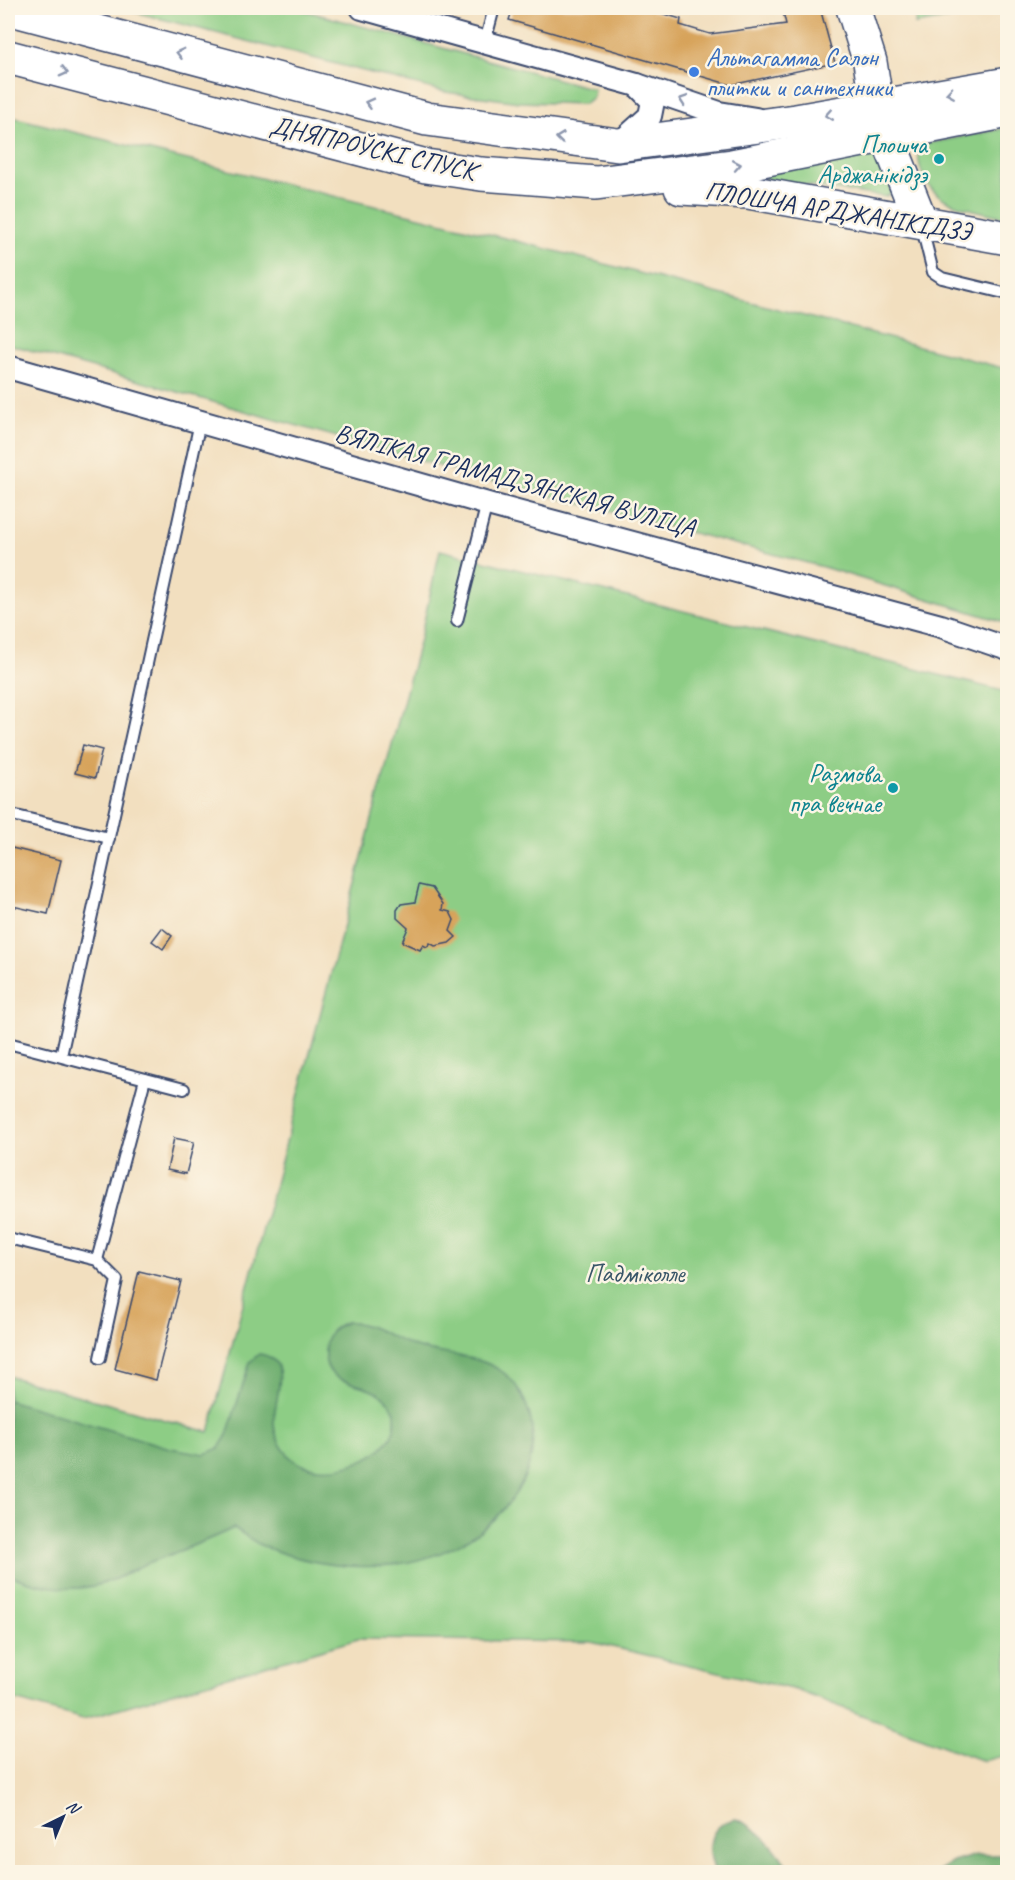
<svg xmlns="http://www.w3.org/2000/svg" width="1015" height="1880" font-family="Caveat,sans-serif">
	<rect width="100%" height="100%" fill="#fcf5e5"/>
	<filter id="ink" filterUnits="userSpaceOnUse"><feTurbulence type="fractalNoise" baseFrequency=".0167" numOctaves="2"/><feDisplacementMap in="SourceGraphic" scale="12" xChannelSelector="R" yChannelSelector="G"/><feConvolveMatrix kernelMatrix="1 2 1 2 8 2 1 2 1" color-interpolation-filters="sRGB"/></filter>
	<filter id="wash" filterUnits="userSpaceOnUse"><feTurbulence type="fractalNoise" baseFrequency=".008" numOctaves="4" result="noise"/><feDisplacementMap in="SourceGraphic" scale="24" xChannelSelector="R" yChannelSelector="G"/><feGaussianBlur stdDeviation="1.35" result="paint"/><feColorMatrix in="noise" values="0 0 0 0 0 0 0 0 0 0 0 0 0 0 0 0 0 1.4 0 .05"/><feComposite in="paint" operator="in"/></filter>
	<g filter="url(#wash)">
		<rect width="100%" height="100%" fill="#f2dfbf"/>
		<g fill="#8dcd85" stroke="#547e72" stroke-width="1.5">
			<polygon points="119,8 295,8 594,89 593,97 584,104 519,102 445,92"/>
			<polygon points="919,8 951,8 953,18 915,24"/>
			<polygon points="8,116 513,240 1007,369 1007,623 823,567 489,480 8,344"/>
			<path d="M1007,128V218C966,207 922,206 918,154L925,144Z"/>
			<polygon points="868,156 880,157 887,165 891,193 886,197 765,179 765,173"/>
			<polygon points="440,550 1007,692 1007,1755 983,1761 796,1690 591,1642 358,1639 83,1719 8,1698 8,1376 209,1432 420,639"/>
		</g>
		<g fill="#72b072" stroke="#467068" stroke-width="1.5">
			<path d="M346,1322C374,1322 394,1342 422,1349C449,1356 481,1355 504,1373C520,1385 530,1409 532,1428C536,1459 523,1488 502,1511C442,1576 344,1578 265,1547C254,1543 244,1534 234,1528C206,1541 178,1552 148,1563C137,1567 127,1574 115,1579C79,1595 43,1588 8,1575V1400L170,1448L205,1454L219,1448L227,1435L250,1362L259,1354C295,1359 273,1399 274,1423C274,1435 281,1447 289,1456C313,1481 378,1466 392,1434C396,1427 395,1420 395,1412C391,1405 387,1399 380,1394C359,1379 322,1388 325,1349C326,1334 332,1328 346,1322Z"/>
			<path d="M736,1819C761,1829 778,1850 791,1872H715C706,1848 707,1825 736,1819Z"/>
			<polygon points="976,1855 1000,1855 1007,1858 1007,1872 936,1872 953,1862"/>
		</g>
		<g id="blocks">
			<g fill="#d7a35a">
				<polygon points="513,8 643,8 681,19 680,25 710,34 786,24 782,8 820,8 835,63 731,85 509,20"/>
				<polygon points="83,745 102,750 95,778 75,773"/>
				<polygon points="8,847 61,860 48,914 8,905"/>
				<polygon points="419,885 432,888 443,904 442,910 450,912 454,920 450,931 456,937 449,943 435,946 430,943 427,947 423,945 420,950 402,942 408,928 397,918 397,910 401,904 415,902"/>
				<polygon points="162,928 172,936 163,949 152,941"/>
				<polygon points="174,1138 194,1142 186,1174 167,1170"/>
				<polygon points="139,1271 181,1281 156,1380 115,1369"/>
			</g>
		</g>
	</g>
	<g filter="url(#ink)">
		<use href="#blocks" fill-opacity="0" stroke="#3b496d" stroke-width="1.5"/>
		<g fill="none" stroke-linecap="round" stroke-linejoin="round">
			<defs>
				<g id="service">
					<polyline points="485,42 494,8"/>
					<polyline points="922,228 933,272 942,278 1008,294"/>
					<polyline points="457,621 487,503"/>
					<polyline points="8,814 109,838"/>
					<polyline points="8,1043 184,1089"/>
					<path d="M61,1056C107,845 155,634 200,422"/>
					<polyline points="8,1238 97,1260 117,1280 100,1358"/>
					<polyline points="97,1260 145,1079"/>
				</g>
				<g id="minor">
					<polyline points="362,8 637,85 719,113 756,119"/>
					<polyline points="619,144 650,116 653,101 637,85"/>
					<polyline points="8,367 495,506 941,626 1008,649"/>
				</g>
				<g id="primary">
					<polyline points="8,8 427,119 618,145 796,121 1008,84"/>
					<polyline points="853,8 870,62 877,107 886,134 921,222"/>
					<polyline points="8,57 426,166 481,174 596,183 732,166 1008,111"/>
					<polyline points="681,188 748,192 1008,238"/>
				</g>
			</defs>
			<use href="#service" stroke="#3b496d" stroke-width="14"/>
			<use href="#minor" stroke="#3b496d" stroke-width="26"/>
			<use href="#primary" stroke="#3b496d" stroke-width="36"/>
			<use href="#service" stroke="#fff" stroke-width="10"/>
			<use href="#minor" stroke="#fff" stroke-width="22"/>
			<use href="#primary" stroke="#fff" stroke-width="33"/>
		</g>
		<defs><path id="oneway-chevron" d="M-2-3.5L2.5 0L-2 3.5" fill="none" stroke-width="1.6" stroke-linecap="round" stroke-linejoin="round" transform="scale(1.5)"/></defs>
		<g stroke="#8d97ae">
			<use href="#oneway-chevron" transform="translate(180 53) rotate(-165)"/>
			<use href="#oneway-chevron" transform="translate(64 72) rotate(15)"/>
			<use href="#oneway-chevron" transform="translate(950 93) rotate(171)"/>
			<use href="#oneway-chevron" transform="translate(683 100) rotate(-161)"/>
			<use href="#oneway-chevron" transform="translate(369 103) rotate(-165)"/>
			<use href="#oneway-chevron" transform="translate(829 115) rotate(170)"/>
			<use href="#oneway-chevron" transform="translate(560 138) rotate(-173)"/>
			<use href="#oneway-chevron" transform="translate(737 165) rotate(-10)"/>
		</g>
	</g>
	<circle fill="#3f7fe0" stroke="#fcf5e5" stroke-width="2" cx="694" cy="72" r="6"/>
	<g fill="#0f9aa8" stroke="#fcf5e5" stroke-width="2">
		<circle cx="939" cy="159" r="6"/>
		<circle cx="893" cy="788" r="6"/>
	</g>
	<g text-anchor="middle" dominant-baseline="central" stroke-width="5" stroke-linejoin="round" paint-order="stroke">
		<g font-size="26" fill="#366cbe" stroke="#fcf5e5" text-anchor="start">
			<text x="706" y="57">Альтагамма Салон<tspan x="706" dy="30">плитки и сантехники</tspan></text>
		</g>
		<g font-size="26" fill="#0d838f" stroke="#fcf5e5" text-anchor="end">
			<text x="927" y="144">Плошча<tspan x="927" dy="30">Арджанікідзэ</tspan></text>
			<text x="881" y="773">Размова<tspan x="881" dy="30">пра вечнае</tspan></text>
		</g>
		<g font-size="26" fill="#1b2f5e" stroke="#fcf5e5">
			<text transform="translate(373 148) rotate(13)">ДНЯПРОЎСКІ СПУСК</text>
			<text transform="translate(838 211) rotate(9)">ПЛОШЧА АРДЖАНІКІДЗЭ</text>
			<text transform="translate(515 480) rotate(15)">ВЯЛІКАЯ ГРАМАДЗЯНСКАЯ ВУЛІЦА</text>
		</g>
		<g font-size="26" fill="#385668" stroke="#fcf5e5">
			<text x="635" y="1273">Падміколле</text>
		</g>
	</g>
	<rect width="1015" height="1880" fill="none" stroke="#fcf5e5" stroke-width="30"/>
	<g transform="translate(63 1817) rotate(43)" stroke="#fcf5e5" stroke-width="4.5" paint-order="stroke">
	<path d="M0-4.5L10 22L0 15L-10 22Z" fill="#1b2f5e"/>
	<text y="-9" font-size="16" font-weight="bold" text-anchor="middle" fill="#1b2f5e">N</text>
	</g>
</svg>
